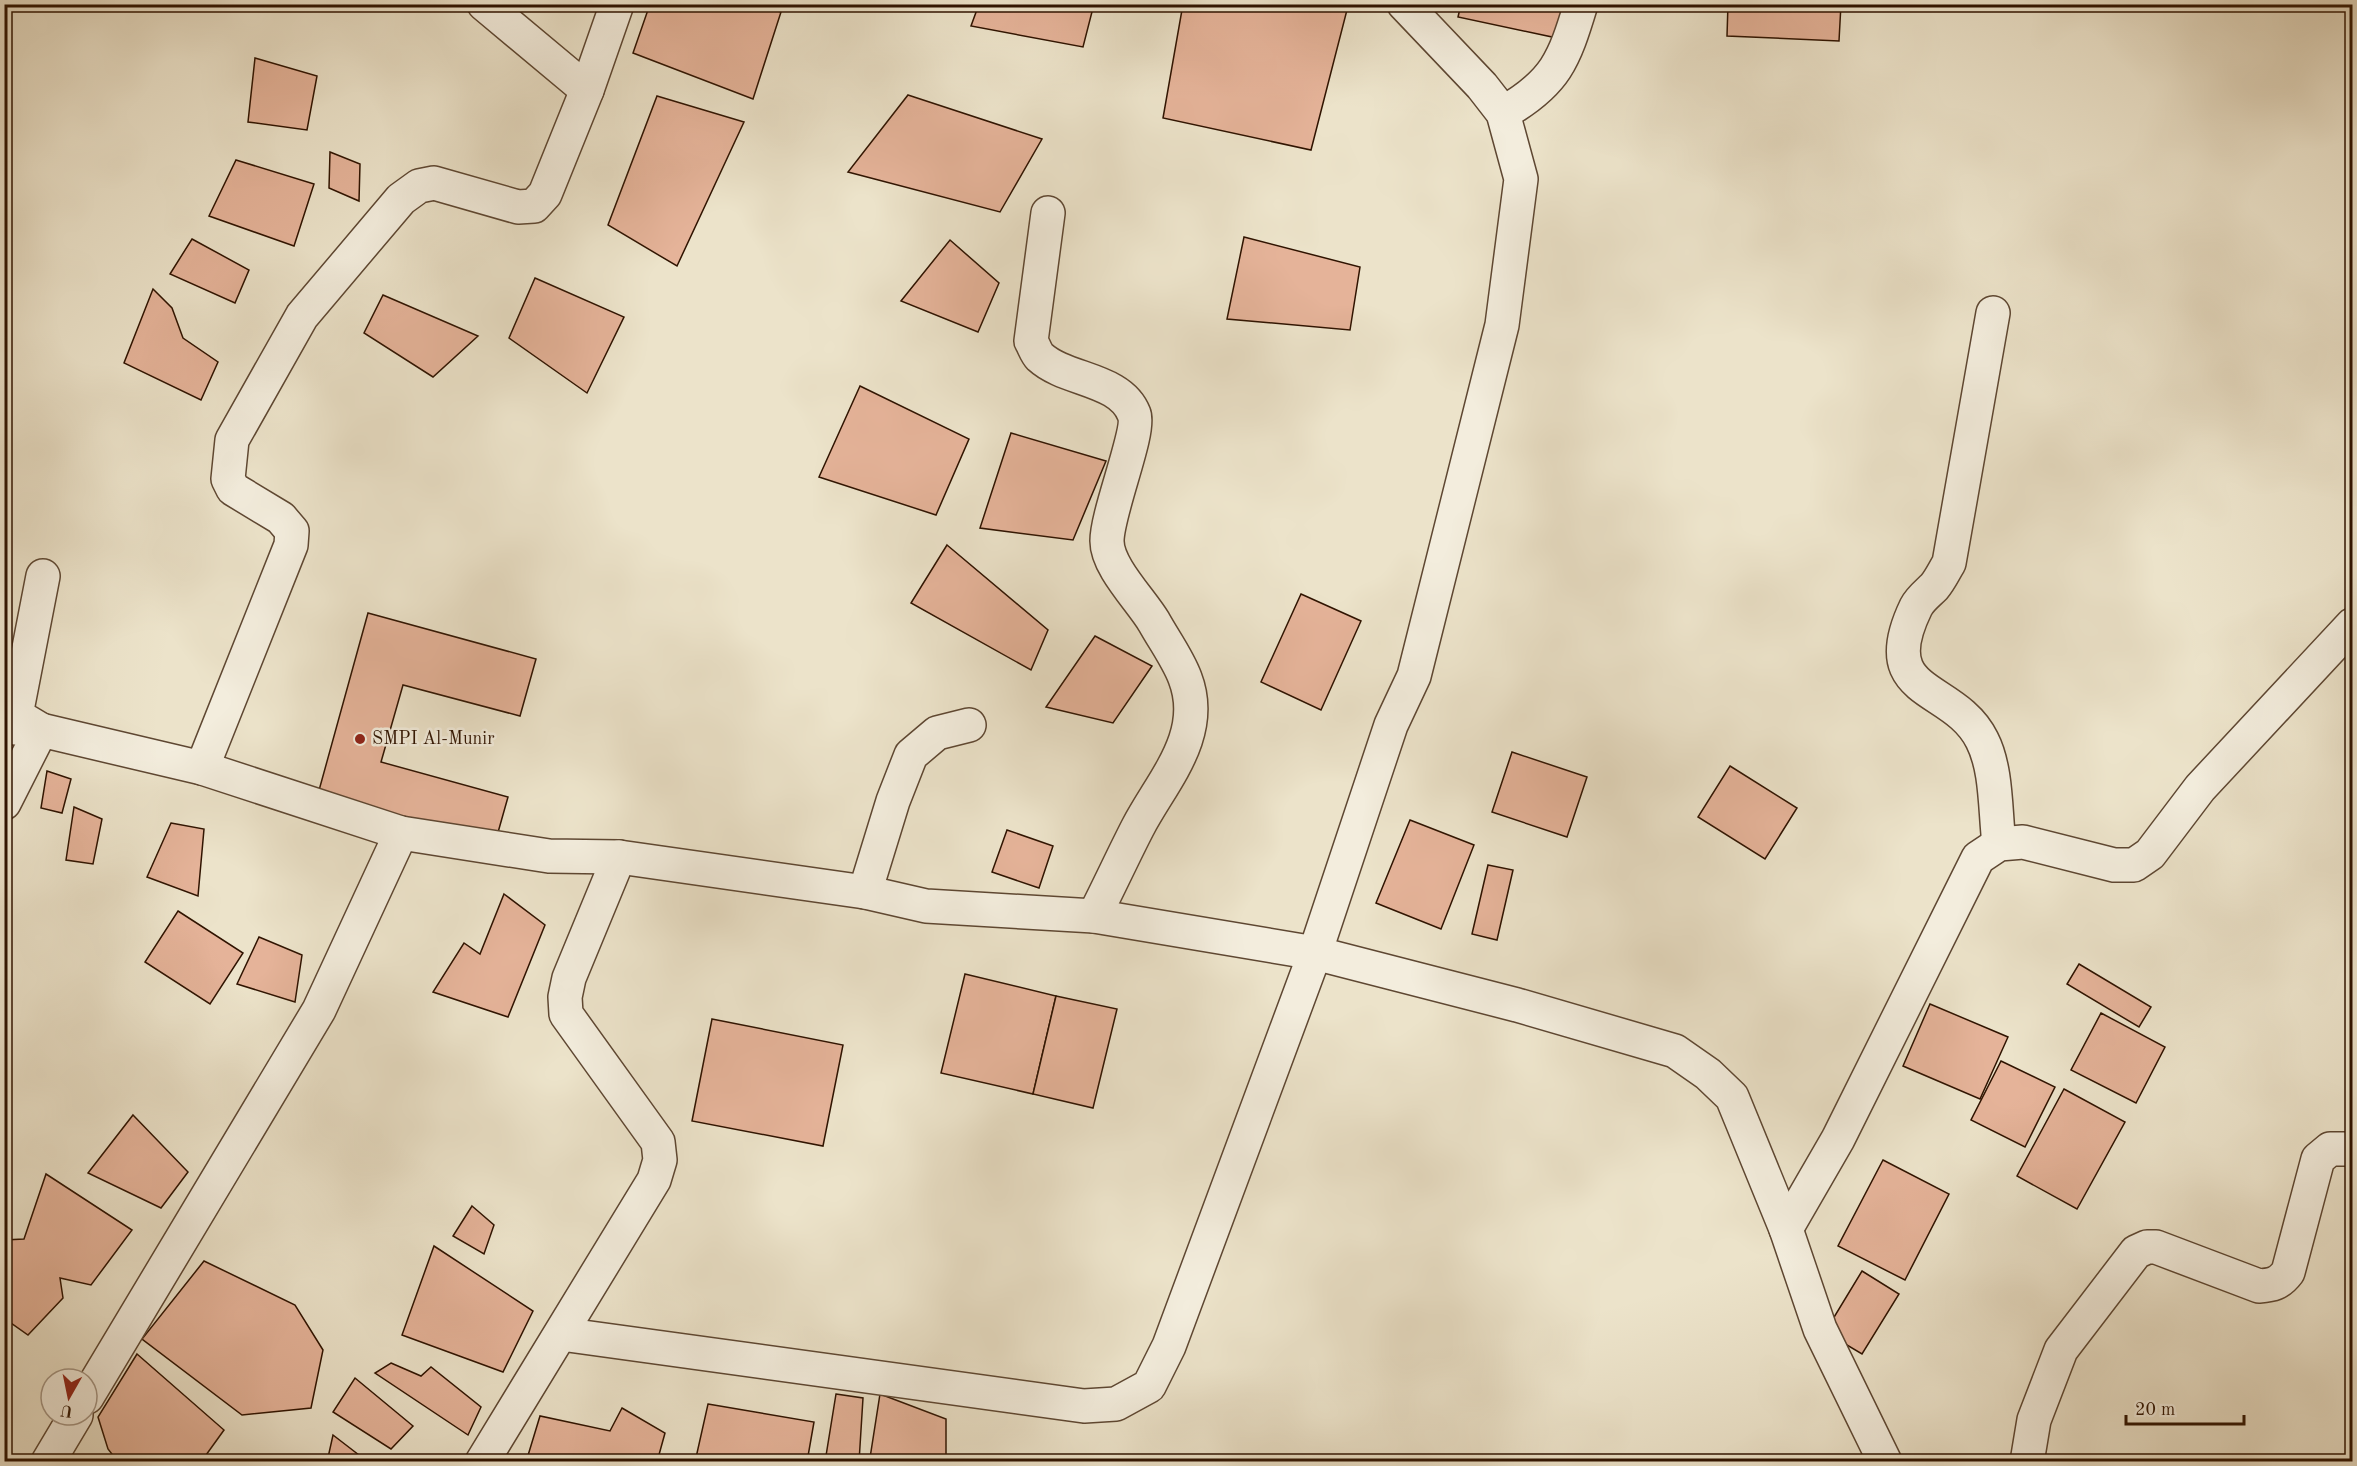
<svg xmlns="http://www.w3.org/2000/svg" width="2357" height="1466" font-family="'Old Standard TT',serif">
	<rect width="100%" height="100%" fill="#ece3ca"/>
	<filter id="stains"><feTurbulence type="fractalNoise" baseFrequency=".00333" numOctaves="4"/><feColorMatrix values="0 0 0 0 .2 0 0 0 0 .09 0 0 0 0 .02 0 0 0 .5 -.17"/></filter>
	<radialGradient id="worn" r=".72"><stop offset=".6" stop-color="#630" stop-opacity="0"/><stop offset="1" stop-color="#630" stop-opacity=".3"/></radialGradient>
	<g fill="#e5b399" stroke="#2f1300" stroke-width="1.5">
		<polygon points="650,4 757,4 781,12 753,99 633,53"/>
		<polygon points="979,4 1094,4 1083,47 971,26"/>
		<polygon points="1183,4 1348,6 1311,150 1163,118"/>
		<polygon points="1461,4 1564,4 1557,38 1458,17"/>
		<polygon points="1728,4 1841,4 1839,41 1727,36"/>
		<polygon points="255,58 317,76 307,130 248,122"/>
		<polygon points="908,95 1042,139 1000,212 848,172"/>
		<polygon points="657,96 744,122 677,266 608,225"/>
		<polygon points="330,152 360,164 359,201 329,188"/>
		<polygon points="236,160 314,184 294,246 209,216"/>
		<polygon points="1244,237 1360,267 1350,330 1227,319"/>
		<polygon points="192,239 249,270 235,303 170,274"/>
		<polygon points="950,240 999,283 978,332 901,301"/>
		<polygon points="535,278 624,317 587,393 509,338"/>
		<polygon points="153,289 172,308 183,338 218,362 201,400 124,363"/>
		<polygon points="383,295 478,336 433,377 364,333"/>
		<polygon points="860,386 969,439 936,515 819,477"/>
		<polygon points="1011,433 1106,461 1073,540 980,528"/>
		<polygon points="947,545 1048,630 1031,670 911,603"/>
		<polygon points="1301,594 1361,621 1321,710 1261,682"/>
		<polygon points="368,613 536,659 520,716 403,685 381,762 508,797 495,843 318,794"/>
		<polygon points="1095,636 1152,666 1113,723 1046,707"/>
		<polygon points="1512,752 1587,777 1567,837 1492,812"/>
		<polygon points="1730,766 1797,808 1765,859 1698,817"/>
		<polygon points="47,771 71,779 62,813 41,808"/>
		<polygon points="74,807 102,819 93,864 66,860"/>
		<polygon points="1410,820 1474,845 1441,929 1376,903"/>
		<polygon points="171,823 204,829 198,896 147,877"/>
		<polygon points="1007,830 1053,846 1039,888 992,872"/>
		<polygon points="1488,865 1513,870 1497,940 1472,934"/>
		<polygon points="504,894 545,925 508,1017 433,992 464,943 480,954"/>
		<polygon points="178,911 243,953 210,1004 145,962"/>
		<polygon points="259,937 302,955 295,1002 237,984"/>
		<polygon points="2079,964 2151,1007 2139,1027 2067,984"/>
		<polygon points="965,974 1056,996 1033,1094 941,1073"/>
		<polygon points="1056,996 1117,1009 1093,1108 1033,1094"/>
		<polygon points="1930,1004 2008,1037 1980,1099 1903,1066"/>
		<polygon points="2101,1013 2165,1047 2136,1103 2071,1070"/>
		<polygon points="712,1019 843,1045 823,1146 692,1121"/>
		<polygon points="2001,1061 2055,1087 2025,1147 1971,1120"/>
		<polygon points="2064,1089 2125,1122 2077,1209 2017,1176"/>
		<polygon points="133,1115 188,1172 161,1208 88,1173"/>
		<polygon points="1883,1160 1949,1194 1905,1280 1838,1246"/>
		<polygon points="46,1174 132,1230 91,1285 60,1278 63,1298 28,1335 4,1318 4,1240 24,1239"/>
		<polygon points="472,1206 494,1225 484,1254 453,1236"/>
		<polygon points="434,1246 533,1311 503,1372 402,1335"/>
		<polygon points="204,1261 295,1305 323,1350 311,1408 242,1415 142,1339"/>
		<polygon points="1862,1271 1899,1294 1862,1354 1825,1332"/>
		<polygon points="137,1354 224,1430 201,1462 118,1462 108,1449 98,1417"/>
		<polygon points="391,1363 421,1376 431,1367 481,1407 468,1435 375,1373"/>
		<polygon points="355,1378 413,1426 391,1449 333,1412"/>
		<polygon points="836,1394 863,1398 859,1462 825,1462"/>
		<polygon points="880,1394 946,1419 946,1462 883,1462 870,1458"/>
		<polygon points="708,1404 814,1422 807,1462 695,1462"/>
		<polygon points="622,1408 665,1433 657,1462 526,1462 540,1416 610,1431"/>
		<polygon points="333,1435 368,1462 327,1462"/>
	</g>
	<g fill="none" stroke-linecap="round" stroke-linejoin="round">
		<defs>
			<g id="minor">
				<polyline points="484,4 587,90"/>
				<path d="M1503,113C1556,83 1564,60 1581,4"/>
				<path d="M1048,213L1031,341C1034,346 1036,353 1040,357C1066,381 1120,378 1134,414C1141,431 1107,512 1107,541C1107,567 1141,600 1154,622C1164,640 1178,659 1185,678C1207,735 1162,781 1138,827C1123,856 1109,887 1094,916"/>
				<path d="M1993,313L1949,563C1944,571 1940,580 1934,587C1928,593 1920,599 1916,607C1872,698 1954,683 1982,740C1997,769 1995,811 1999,844"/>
				<polyline points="4,727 41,730 202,768 401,833 549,856 619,857 865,892 926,906 1094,916 1315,953 1517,1005 1675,1051 1708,1074 1732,1097 1786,1229 1820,1329 1885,1462"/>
				<polyline points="202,768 291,545 292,531 281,518 233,489 228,479 232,440 302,316 401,199 419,186 434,183 518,207 534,206 545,194 587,90 617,4"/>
				<polyline points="4,803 41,730 16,715 43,576"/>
				<polyline points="865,892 893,801 911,755 937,733 969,725"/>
				<polyline points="1786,1229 1838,1139 1978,858 1999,844 2023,842 2114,865 2134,865 2150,854 2200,788 2352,625"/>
				<polyline points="561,1334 1084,1406 1116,1404 1149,1386 1169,1346 1315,953 1391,725 1414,676 1502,325 1521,179 1503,113 1482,86 1404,4"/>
				<polyline points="87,1397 319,1010 401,833"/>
				<polyline points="48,1462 76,1415"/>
				<polyline points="482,1462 654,1180 660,1160 658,1142 566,1014 565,997 569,978 619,857"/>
				<path d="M2027,1462L2034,1420L2061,1350L2136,1252L2147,1247H2156L2259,1286C2272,1285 2279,1284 2288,1272L2318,1159L2330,1149H2352"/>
			</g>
		</defs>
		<use href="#minor" stroke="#5e4732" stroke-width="36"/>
		<use href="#minor" stroke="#f3eddd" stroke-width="33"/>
	</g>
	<circle fill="#8f2418" stroke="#f3eddd" stroke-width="2" cx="360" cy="739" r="6"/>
	<g text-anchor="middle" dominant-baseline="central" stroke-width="5" stroke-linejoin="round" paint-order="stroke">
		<g font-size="18" fill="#2f1300" stroke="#f3eddd" text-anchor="start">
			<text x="372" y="739">SMPI Al-Munir</text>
		</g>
	</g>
	<rect width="2357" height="1466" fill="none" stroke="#ece3ca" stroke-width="24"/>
	<rect x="6" y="6" width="2345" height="1454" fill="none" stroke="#2f1300" stroke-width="3"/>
	<rect x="12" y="12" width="2333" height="1442" fill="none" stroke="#2f1300" stroke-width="1.5"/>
	<g transform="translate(69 1397) rotate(189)"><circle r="28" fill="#f3eddd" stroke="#a59685" stroke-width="1.5"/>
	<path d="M0-4.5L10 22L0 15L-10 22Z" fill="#8f2418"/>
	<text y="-9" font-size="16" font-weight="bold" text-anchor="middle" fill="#2f1300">U</text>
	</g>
	<path d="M2126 1415v9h118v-9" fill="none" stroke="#2f1300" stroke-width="3"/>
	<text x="2135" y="1415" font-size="18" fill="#2f1300" stroke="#f3eddd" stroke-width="4.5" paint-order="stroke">20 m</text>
	<rect width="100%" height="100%" filter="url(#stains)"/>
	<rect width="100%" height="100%" fill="url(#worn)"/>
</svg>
